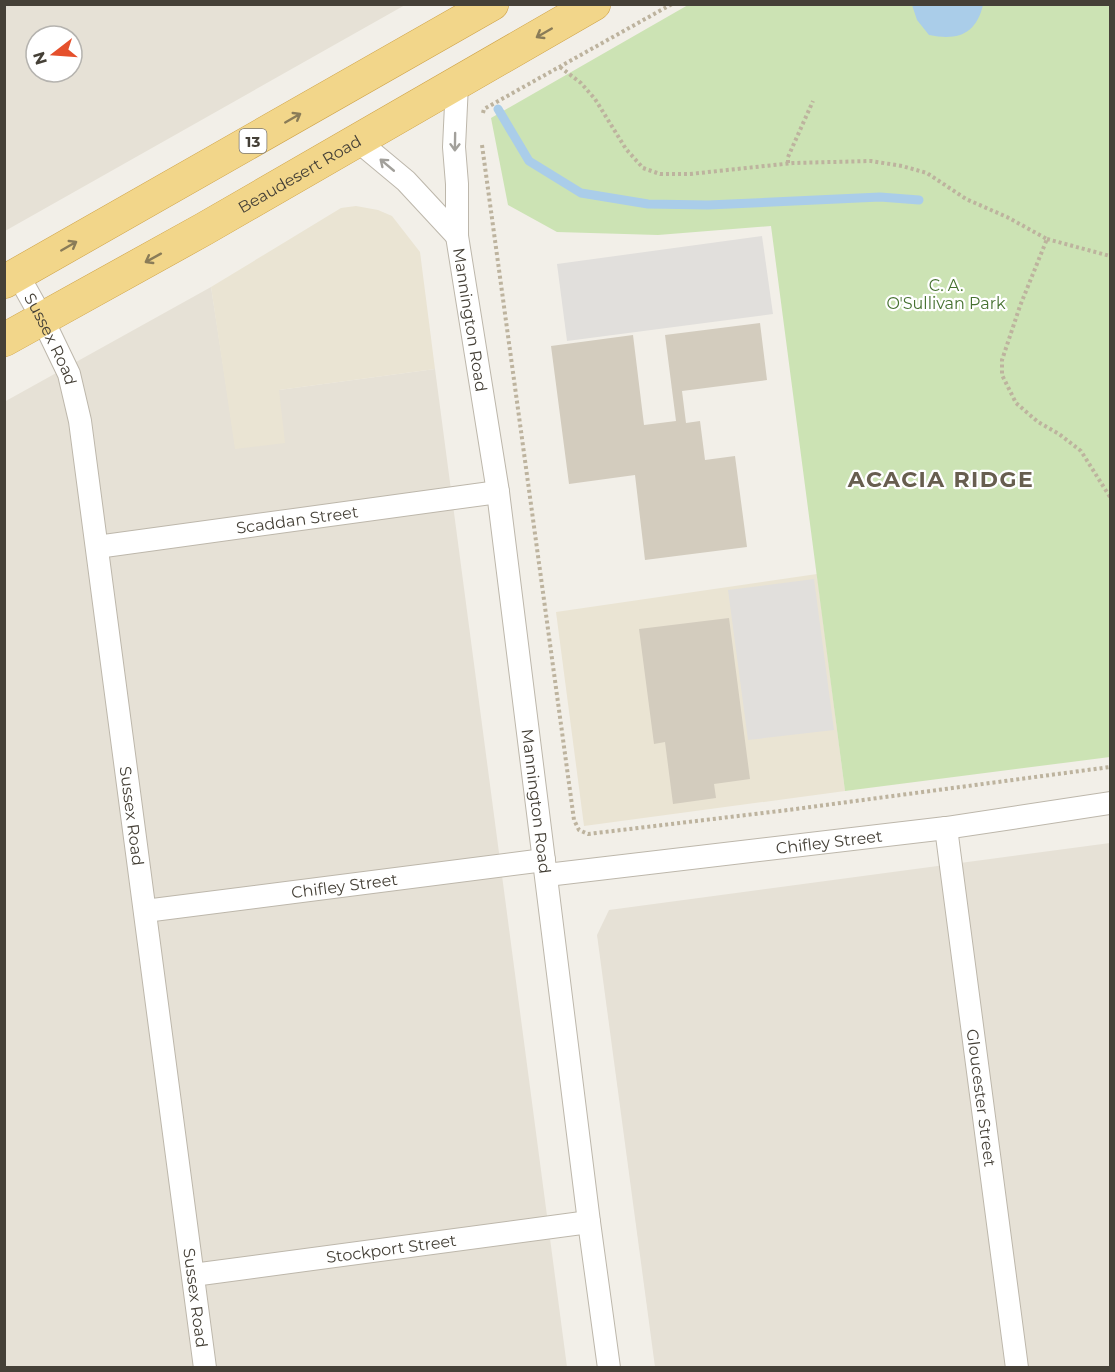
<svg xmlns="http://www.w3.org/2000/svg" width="1115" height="1372" font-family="Montserrat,sans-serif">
	<rect width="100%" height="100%" fill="#f2efe8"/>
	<g fill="#e6e1d6" fill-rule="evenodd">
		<path d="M5,4H405V5L5,231ZM36,36H72V72H36Z"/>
		<polygon points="211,287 236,449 279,390 435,369 567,1367 5,1367 4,402"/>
		<polygon points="1110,843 1110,1367 655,1367 597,935 609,910"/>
	</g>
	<g fill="#eae4d3">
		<polygon points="356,206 378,210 392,216 420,252 435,369 279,390 285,443 235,449 211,287 341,208"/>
		<polygon points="817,574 845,791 584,826 556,612"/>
	</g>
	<polygon fill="#cce3b4" points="688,5 1110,5 1110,757 845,791 771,226 658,235 557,232 508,205 491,118"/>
	<g fill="#e1dfdc">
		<polygon points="762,236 773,314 567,341 557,264"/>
		<polygon points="814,579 834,730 748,740 728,590"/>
	</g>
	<path fill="#aacde9" d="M912,5V4L983,5C976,34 958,41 929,35L917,20Z"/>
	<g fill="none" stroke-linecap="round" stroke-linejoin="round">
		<polyline stroke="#aacde9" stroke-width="9" points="498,109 529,161 581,193 648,204 708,205 880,197 919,200"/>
	</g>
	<g fill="#d3ccbe">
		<polygon points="760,323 767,380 682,391 686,423 700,421 705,460 735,456 747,547 645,560 635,475 569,484 551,346 633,335 644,425 676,421 665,335"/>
		<polygon points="729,618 750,779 714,784 716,798 673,804 665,742 654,744 639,629"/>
	</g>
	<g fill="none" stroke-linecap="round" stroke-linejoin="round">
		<defs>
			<g id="minor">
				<path id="s1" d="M457,84L454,147L457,184V236L498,492L589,1222L609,1368"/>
				<polyline points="358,141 406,181 457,236"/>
				<path id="s2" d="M18,275L43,320L69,374L80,421L205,1368"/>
				<path id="s3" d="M97,547L498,492"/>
				<path id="s4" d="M946,828L1017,1368"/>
				<path id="s5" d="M547,875L946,828L1110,803"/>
				<path id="s6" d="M145,911L544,860"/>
				<path id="s7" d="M193,1275L589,1222"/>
			</g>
			<g id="trunk">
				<polyline points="4,282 492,4"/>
				<path id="s8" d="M4,340L204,229L594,4"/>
			</g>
		</defs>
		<use href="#minor" stroke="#bdb7ab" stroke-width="24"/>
		<use href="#trunk" stroke="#cea246" stroke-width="34"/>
		<g stroke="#bdb39e" stroke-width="4" stroke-dasharray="3 3" stroke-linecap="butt">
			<polyline points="560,67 581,83 595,99 626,149 643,168 660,174 690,174 793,163 871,161 902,166 927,173 966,199 1007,217 1047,239 1020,306 1002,360 1002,375 1016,403 1038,422 1059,434 1081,451 1110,497"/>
			<polyline points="483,113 484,109 672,4"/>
			<polyline points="482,145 574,820 579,830 588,834 788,810 1110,767"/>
			<polyline points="788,163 788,157 813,101"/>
			<polyline points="1047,239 1110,256"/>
		</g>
		<use href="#minor" stroke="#fff" stroke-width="22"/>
		<use href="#trunk" stroke="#f2d68a" stroke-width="33"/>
	</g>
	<defs><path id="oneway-shaft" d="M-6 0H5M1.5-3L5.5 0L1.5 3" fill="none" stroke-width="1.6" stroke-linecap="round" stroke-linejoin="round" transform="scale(1.5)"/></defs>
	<g stroke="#8a7c58">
		<use href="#oneway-shaft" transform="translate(544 33) rotate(150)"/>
		<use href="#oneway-shaft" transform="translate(293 118) rotate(-30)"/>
		<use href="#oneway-shaft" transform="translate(69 246) rotate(-30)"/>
		<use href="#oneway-shaft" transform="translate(153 258) rotate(151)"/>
	</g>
	<g stroke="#a2a09b">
		<use href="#oneway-shaft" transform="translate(455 142) rotate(91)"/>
		<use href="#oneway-shaft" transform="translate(387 165) rotate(-140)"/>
	</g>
	<g text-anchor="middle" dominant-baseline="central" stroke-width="4.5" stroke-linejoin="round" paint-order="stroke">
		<rect fill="#fff" stroke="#7d7973" stroke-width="1.5" x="239.5" y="129" width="27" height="24" rx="4.5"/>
		<g font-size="15" font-weight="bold" fill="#454037">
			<text x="253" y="141">13</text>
		</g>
		<g font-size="16" fill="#454037" stroke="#fff">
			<text stroke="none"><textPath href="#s8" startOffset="339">Beaudesert Road</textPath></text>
			<text stroke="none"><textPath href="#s1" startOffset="237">Mannington Road</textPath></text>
			<text stroke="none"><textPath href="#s2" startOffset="72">Sussex Road</textPath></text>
			<text stroke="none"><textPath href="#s3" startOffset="202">Scaddan Street</textPath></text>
			<text stroke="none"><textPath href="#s1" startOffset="723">Mannington Road</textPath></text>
			<text stroke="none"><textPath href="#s2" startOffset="558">Sussex Road</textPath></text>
			<text stroke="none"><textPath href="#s5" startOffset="284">Chifley Street</textPath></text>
			<text stroke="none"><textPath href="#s6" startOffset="201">Chifley Street</textPath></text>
			<text stroke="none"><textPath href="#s4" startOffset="272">Gloucester Street</textPath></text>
			<text stroke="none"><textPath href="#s7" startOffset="200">Stockport Street</textPath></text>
			<text stroke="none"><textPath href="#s2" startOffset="1044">Sussex Road</textPath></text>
		</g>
		<g font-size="16" fill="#467130" stroke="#fff">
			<text x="946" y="285">C. A.<tspan x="946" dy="18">O'Sullivan Park</tspan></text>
		</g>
		<g font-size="22" font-weight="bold" letter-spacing="1.5" fill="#675e4f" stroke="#fff">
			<text x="941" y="479">ACACIA RIDGE</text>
		</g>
	</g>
	<rect width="1115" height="1372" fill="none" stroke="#454037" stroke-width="12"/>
	<g transform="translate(54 54) rotate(253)"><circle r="28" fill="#ffffff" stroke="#b5b3af" stroke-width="1.5"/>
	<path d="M0-4.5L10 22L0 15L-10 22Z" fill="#e5502c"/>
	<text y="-9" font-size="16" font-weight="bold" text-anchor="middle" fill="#454037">N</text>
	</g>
</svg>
